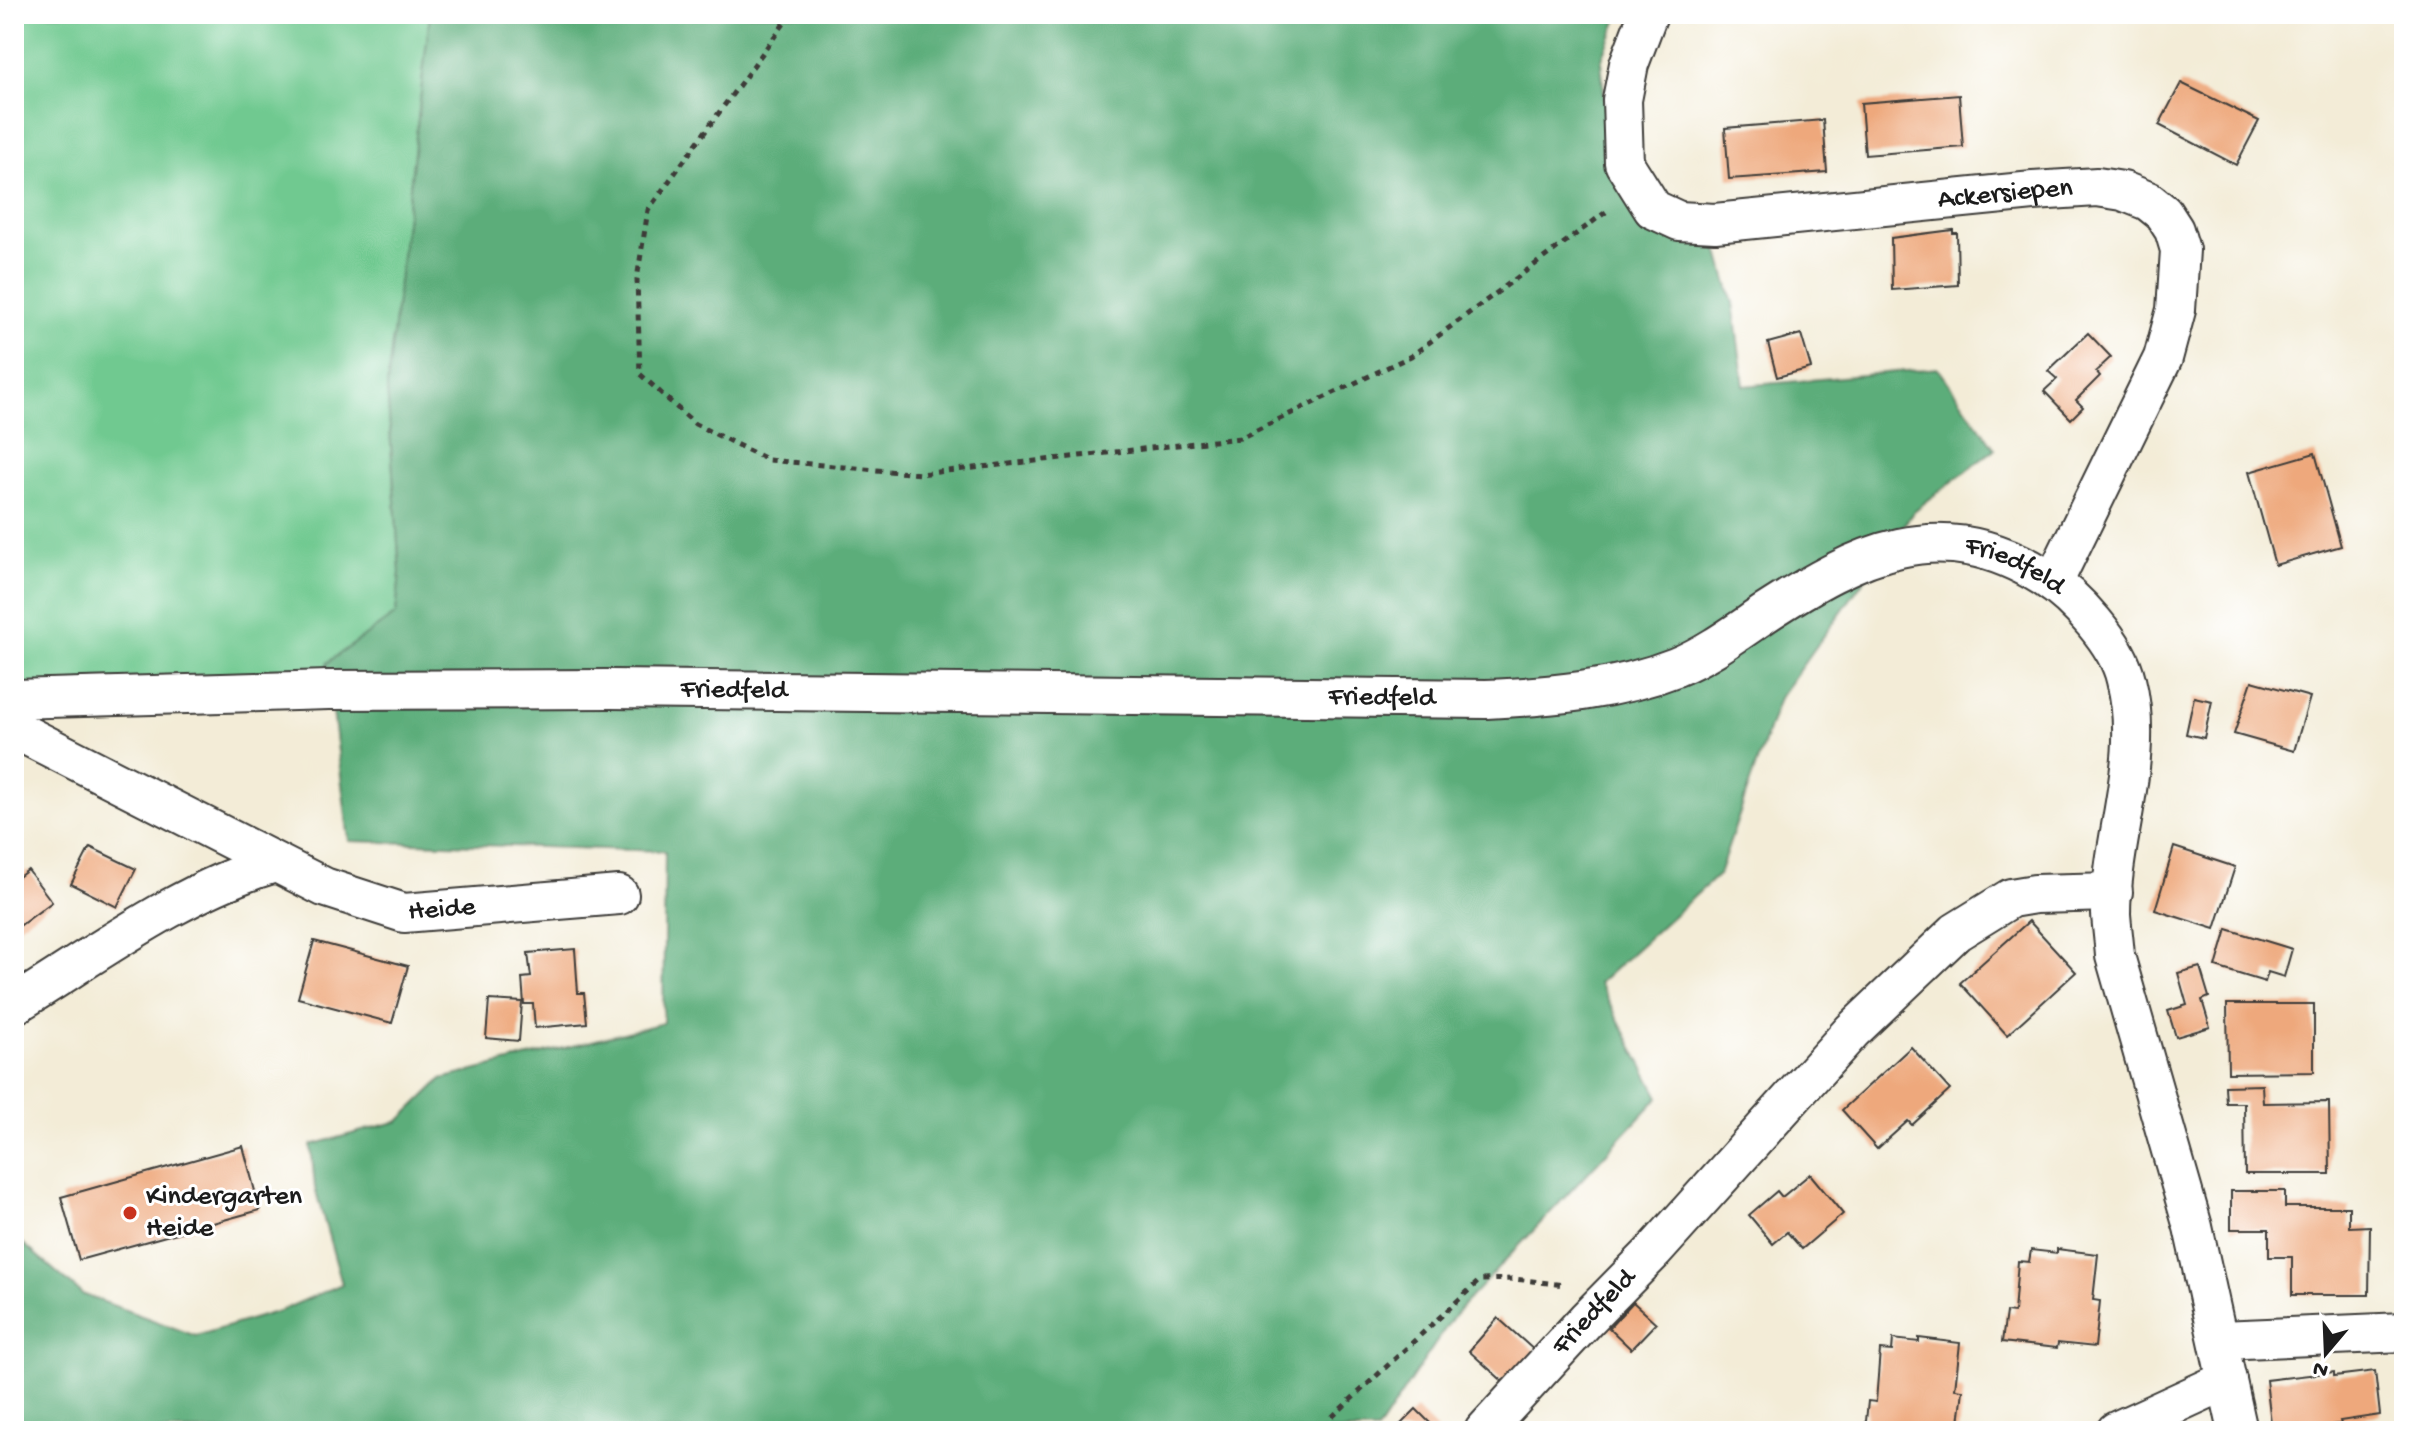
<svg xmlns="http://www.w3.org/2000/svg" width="2418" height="1445" font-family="'Gochi Hand',sans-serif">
	<rect width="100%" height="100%" fill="#fff"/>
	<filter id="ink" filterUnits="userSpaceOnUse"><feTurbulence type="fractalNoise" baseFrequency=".0125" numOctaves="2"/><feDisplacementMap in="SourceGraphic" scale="16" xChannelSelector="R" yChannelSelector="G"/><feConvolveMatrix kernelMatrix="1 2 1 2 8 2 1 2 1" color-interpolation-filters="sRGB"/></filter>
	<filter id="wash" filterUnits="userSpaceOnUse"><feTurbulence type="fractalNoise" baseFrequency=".006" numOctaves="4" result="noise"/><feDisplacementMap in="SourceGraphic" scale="32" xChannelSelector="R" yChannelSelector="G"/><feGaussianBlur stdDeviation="1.8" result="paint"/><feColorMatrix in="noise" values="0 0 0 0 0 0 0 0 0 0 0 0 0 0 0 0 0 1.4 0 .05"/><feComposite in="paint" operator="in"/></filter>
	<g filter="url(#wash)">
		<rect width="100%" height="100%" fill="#f3ecd7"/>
		<polygon fill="#6fc990" stroke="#467256" stroke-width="2" points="14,14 430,14 387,387 400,572 396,614 327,663 329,690 14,699"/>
		<polygon fill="#5bad7a" stroke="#3c644b" stroke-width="2" points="430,14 1620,14 1601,61 1612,177 1714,234 1733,303 1744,386 1938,368 1995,449 1914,511 1779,698 1719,874 1599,983 1659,1097 1455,1314 1377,1431 14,1431 14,1236 82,1294 196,1336 282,1310 342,1284 315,1188 311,1145 399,1121 442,1079 663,1023 665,851 349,841 327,663 396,614 400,572 387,387"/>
		<g id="blocks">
			<g fill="#eea87b">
				<polygon points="2181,83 2259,121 2236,165 2159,125"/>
				<polygon points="1959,95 1963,147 1865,155 1861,103"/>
				<polygon points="1823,120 1827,172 1729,179 1725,128"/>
				<polygon points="1953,230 1953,233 1957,233 1958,285 1892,290 1891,238"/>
				<polygon points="2088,333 2111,357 2096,371 2100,376 2076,400 2083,407 2071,419 2044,391 2057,379 2048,371"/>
				<polygon points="1801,334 1811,368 1777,377 1768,343"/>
				<polygon points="2315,453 2341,546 2275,565 2249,472"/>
				<polygon points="2252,681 2310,697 2294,751 2234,734"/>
				<polygon points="2194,697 2212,701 2204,738 2186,734"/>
				<polygon points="90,847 136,869 117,907 71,884"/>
				<polygon points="2174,847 2235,867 2215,929 2155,910"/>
				<polygon points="28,870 52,902 14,930 14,877 16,879"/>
				<polygon points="2029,921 2076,972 2007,1035 1960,983"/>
				<polygon points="2227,929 2292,949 2284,977 2268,972 2265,982 2216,967"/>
				<polygon points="314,941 408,966 392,1023 298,998"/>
				<polygon points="575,949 578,993 584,993 587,1023 535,1028 533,1004 524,1004 522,978 531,977 528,953"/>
				<polygon points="2200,967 2209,997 2202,1000 2210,1027 2176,1037 2168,1011 2187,1005 2178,973"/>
				<polygon points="489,1000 522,1002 519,1041 486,1038"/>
				<polygon points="2227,1004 2314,1004 2314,1072 2228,1073"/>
				<polygon points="1911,1047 1950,1090 1912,1125 1908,1121 1877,1149 1842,1110"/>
				<polygon points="2262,1085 2263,1103 2329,1102 2330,1174 2245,1174 2244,1103 2226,1103 2225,1086"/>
				<polygon points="243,1146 260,1210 79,1260 61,1197"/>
				<polygon points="1810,1174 1843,1214 1802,1249 1787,1232 1773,1244 1749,1215 1777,1191 1782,1197"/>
				<polygon points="2231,1191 2285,1191 2285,1207 2349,1207 2349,1227 2370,1226 2369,1295 2292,1295 2292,1257 2269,1257 2269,1229 2231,1229"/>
				<polygon points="2057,1249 2098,1254 2093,1300 2100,1301 2095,1347 2058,1343 2057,1348 2002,1342 2006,1312 2014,1313 2018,1261 2029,1262 2031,1250 2057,1253"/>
				<polygon points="1633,1302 1656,1323 1631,1349 1609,1328"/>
				<polygon points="1498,1318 1536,1352 1507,1385 1469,1351"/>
				<polygon points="1919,1338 1960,1343 1955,1389 1963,1390 1958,1431 1865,1431 1868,1401 1876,1402 1880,1350 1892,1351 1893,1339 1919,1342"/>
				<polygon points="2375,1371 2380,1415 2340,1421 2341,1424 2272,1431 2266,1380 2334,1372 2334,1376"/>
				<polygon points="1416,1409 1438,1431 1394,1431"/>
			</g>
		</g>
	</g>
	<g filter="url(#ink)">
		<use href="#blocks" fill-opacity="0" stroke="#3c3b38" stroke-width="2"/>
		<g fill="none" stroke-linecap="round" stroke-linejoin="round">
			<defs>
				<g id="minor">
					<path id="s1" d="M1648,14L1629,64L1622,100L1624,163L1653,209L1679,221L1715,223L2033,191L2097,187L2123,191L2148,201L2163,213L2174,230L2180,250L2176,310L2163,358L2053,583"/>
					<path id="s2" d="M14,699L329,690L610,689L1486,699C1551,696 1615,691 1676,667C1708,654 1736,633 1764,614C1858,553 1939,511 2044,577C2075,597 2118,643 2126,680C2146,759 2111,835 2111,914C2112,928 2114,942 2115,956L2193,1227L2238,1431"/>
					<path id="s3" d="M14,729L324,887L404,913L619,895"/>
					<path d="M14,1005C95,955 184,889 275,863"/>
					<polyline points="2220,1340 2404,1332"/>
					<path id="s4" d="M1484,1431L1587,1319L1654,1251L1852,1031L1956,932L2011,898L2035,894L2113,892"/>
					<polyline points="2116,1431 2227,1380"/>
				</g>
			</defs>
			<use href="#minor" stroke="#3c3b38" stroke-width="42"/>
			<g stroke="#3c3b38" stroke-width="5" stroke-dasharray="6 6" stroke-linecap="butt">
				<polyline points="791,14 648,210 637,279 640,374 695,424 768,460 920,474 1240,438 1411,356 1610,209"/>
				<polyline points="1332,1417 1480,1280 1515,1279 1565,1285"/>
			</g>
			<use href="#minor" stroke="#fff" stroke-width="38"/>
		</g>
	</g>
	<circle fill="#c8321e" stroke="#fff" stroke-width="3" cx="130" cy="1213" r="8"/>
	<g text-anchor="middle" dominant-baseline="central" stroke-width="6" stroke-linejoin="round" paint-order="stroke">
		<g font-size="28" fill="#1c1c1c" stroke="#fff">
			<text stroke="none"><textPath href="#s1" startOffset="564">Ackersiepen</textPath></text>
			<text stroke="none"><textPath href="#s2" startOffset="2040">Friedfeld</textPath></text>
			<text stroke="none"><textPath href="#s2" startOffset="720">Friedfeld</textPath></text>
			<text stroke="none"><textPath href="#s2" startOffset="1368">Friedfeld</textPath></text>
			<text stroke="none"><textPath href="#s3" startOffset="470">Heide</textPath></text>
			<text stroke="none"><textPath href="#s4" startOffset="162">Friedfeld</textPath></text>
		</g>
		<g font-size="28" fill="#1c1c1c" stroke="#fff" text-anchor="start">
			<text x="146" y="1197">Kindergarten<tspan x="146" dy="32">Heide</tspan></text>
		</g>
	</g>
	<rect width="2418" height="1445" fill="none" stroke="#fff" stroke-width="48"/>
	<g transform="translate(2326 1353) rotate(199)" stroke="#ffffff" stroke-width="6" paint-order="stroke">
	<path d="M0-6L14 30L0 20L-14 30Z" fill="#1c1c1c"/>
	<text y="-12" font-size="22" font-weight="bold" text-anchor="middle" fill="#1c1c1c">N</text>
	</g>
</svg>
